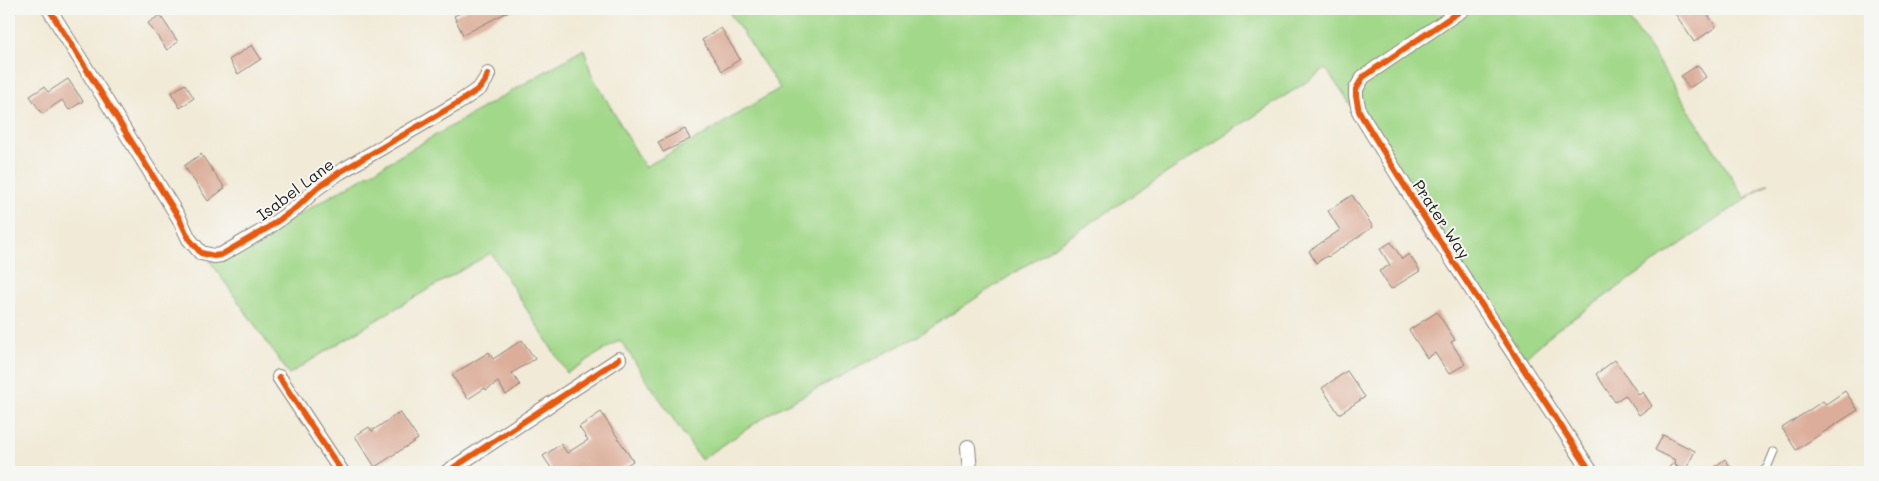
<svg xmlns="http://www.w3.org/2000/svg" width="1879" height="481" font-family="Mali,sans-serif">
	<rect width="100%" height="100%" fill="#f6f6f2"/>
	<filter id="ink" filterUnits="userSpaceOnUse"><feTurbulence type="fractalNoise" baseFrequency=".02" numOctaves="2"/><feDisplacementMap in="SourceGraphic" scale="10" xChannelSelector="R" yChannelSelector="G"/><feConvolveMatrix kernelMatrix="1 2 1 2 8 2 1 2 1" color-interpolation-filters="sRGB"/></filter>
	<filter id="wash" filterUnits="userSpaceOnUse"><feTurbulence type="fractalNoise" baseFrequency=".0096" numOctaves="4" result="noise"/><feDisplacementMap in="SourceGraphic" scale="20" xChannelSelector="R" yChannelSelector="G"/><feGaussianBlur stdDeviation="1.12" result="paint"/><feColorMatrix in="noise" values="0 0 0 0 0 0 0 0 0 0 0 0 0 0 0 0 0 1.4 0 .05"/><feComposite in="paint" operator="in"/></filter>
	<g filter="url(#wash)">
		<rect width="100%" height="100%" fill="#f1ead7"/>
		<polygon fill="#a2d889" stroke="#5f7a52" points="727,9 1622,9 1652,52 1745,198 1769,183 1555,331 1525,358 1326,69 918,336 772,412 701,460 620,340 567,373 491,253 391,311 289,374 210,261 250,243 584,49 591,73 645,167 705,134 780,88"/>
		<g id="blocks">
			<g fill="#dcad9a">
				<polygon points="468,9 513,9 463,35 454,16"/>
				<polygon points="1672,9 1704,9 1716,27 1694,42"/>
				<polygon points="160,15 178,42 167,50 148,23"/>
				<polygon points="721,28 740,59 722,71 702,40"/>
				<polygon points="252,45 261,59 238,74 229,60"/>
				<polygon points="1698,65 1706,77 1689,88 1681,76"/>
				<polygon points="68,79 83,101 69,110 62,100 42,114 30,96 44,87 48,92"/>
				<polygon points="185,84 194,98 180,108 171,93"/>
				<polygon points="685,129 690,139 663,152 658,142"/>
				<polygon points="201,154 225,188 208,201 184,166"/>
				<polygon points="1352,195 1373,227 1328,257 1327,256 1316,263 1309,251 1340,230 1328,211"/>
				<polygon points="1391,242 1402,259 1409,254 1420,271 1391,289 1379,271 1390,265 1380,249"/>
				<polygon points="1437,312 1455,340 1451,342 1465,364 1449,374 1435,353 1427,358 1409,330"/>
				<polygon points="522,340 535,359 512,373 520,385 506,395 498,382 486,390 485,388 468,399 452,375 489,352 493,359"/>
				<polygon points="1615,360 1639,395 1643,392 1652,406 1639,415 1625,395 1615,402 1596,374"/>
				<polygon points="1347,371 1365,397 1339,414 1322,388"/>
				<polygon points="1845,391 1858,410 1796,450 1782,428 1823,401 1826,404"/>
				<polygon points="400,412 418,439 375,467 355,436 369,427 372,431"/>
				<polygon points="601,412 633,461 615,472 554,472 543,456 561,444 567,453 588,440 579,427"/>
				<polygon points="1663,435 1695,451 1685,471 1674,464 1675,460 1655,450"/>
				<polygon points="1725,459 1734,472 1708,472"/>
			</g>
		</g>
	</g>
	<g filter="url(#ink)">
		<use href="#blocks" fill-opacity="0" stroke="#86837a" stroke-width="1"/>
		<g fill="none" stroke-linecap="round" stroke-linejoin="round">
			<defs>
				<g id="lane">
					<polyline points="1673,469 1676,472"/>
					<polyline points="1761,472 1767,468 1774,451"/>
				</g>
				<g id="street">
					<polyline points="49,9 179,218 189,239 201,253 214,256 221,255 266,229 296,208 317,188 340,172 458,103 480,88 486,79 488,74"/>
					<polyline points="1463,9 1363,77 1356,89 1356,96 1359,111 1364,120 1417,206 1591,472"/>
					<polyline points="279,377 342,472"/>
					<polyline points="968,447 970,472"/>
					<polyline points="447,472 619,359"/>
				</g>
			</defs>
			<use href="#lane" stroke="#86837a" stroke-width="9"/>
			<use href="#street" stroke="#86837a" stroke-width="16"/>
			<use href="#lane" stroke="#fff" stroke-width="7"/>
			<use href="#street" stroke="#fff" stroke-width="14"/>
			<defs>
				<g id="cycleway">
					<polyline points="49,9 179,218 189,239 201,253 214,256 221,255 266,229 296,208 317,188 340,172 458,103 480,88 486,79 488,74"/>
					<polyline points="1463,9 1363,77 1356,89 1356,96 1359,111 1364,120 1417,206 1591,472"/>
					<polyline points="279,377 342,472"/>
					<polyline points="447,472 619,359"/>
				</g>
			</defs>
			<use href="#cycleway" stroke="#f6f6f2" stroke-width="9"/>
			<use href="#cycleway" stroke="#e8590c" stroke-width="6"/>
		</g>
	</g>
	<g text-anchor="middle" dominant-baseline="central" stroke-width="4" stroke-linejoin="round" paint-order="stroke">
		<g font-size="16" fill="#1c1c1c" stroke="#f6f6f2">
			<text transform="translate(295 189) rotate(-37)">Isabel Lane</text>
			<text transform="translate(1442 219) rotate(57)">Prater Way</text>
		</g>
	</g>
	<rect width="1879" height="481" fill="none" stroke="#f6f6f2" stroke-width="30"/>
</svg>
